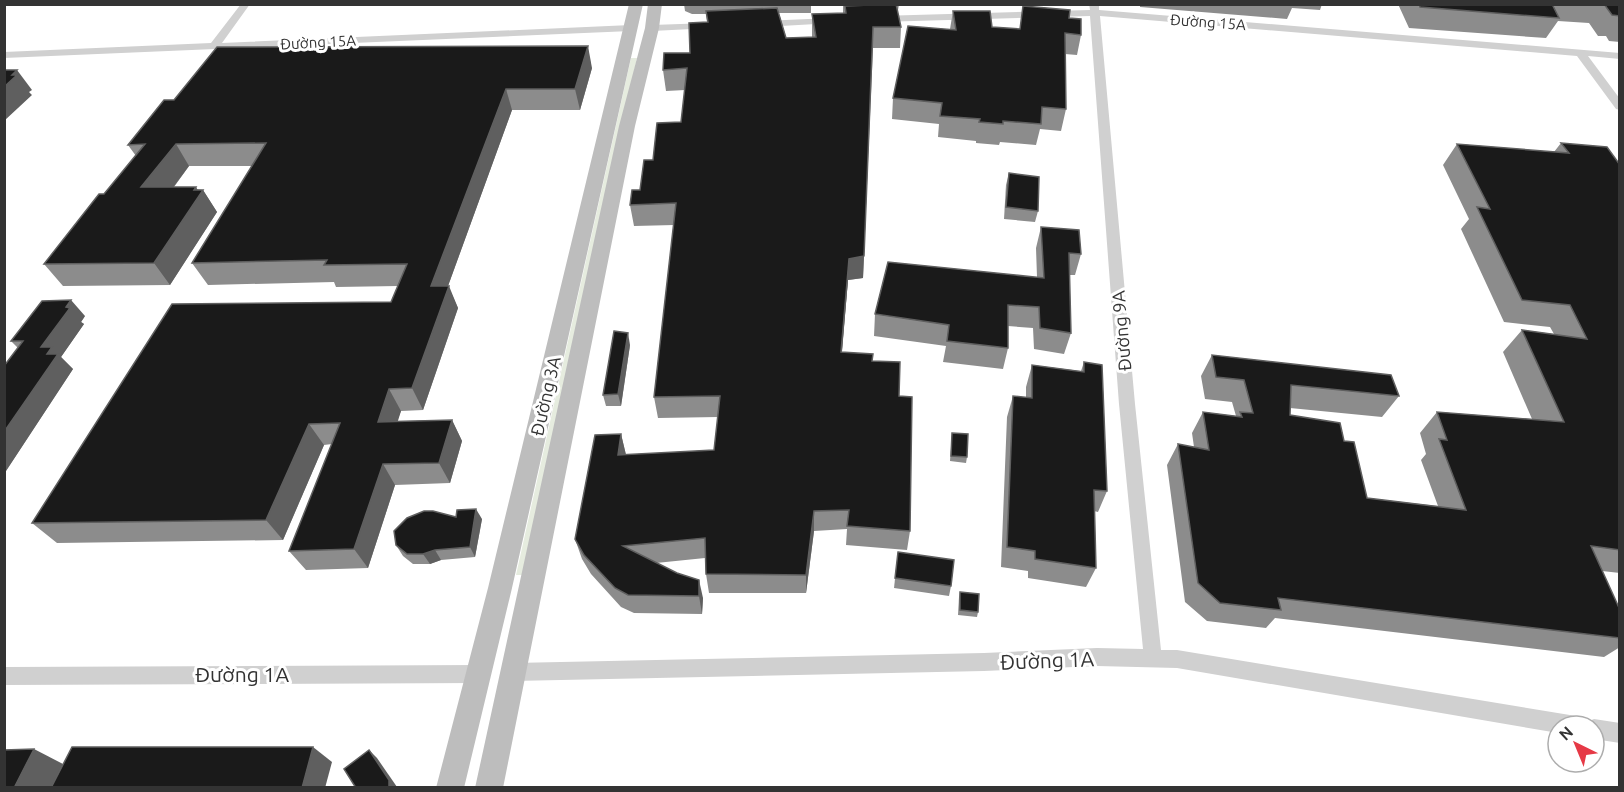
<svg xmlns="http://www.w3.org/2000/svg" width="1624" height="792" font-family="Ubuntu,sans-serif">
	<rect width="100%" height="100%" fill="#fff"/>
	<polygon fill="#e6ecdf" points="631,58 637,58 522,575 516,575"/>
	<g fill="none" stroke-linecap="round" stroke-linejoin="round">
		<g fill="#d0d0d0" fill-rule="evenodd">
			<polygon points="241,4 250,4 222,43 631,25 636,28 631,31 4,58 4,52 211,43"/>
			<polygon points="1089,4 1099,4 1099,10 1620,53 1620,59 1588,56 1620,99 1620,110 1616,109 1577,56 1100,16 1135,404 1161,650 1177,650 1576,716 1583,719 1586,726 1587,722 1594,719 1620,723 1620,743 1594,739 1594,726 1558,726 1558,733 1177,668 1097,666 984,671 513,681 506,678 504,672 506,666 513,663 984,653 1097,648 1143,649 1119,404 1090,16 879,22 874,19 879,16 1090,10"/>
			<polygon points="831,18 836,21 834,23 763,27 758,24 763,21"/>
			<polygon points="709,23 714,26 712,28 652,31 647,28 652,25"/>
			<polygon points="480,665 487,668 489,674 487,680 480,683 4,685 4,667"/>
		</g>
		<g fill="#bdbdbd" fill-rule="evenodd">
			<polygon points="629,4 643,4 512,588 464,788 436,788 488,588"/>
			<polygon points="648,4 662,4 659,28 635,126 503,788 475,788 619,126 645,28"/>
		</g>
	</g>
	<g fill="#8c8c8c">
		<polygon points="684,4 811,4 811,13 779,13 786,38 812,37 812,14 843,13 843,4 906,4 899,5 898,10 897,10 901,27 900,48 873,48 863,278 848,280 842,352 872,361 899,396 910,531 907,550 846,545 847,529 814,531 806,593 709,593 706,574 705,558 656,563 703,598 702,614 634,613 621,607 591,574 582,559 575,539 621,434 626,455 714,450 718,417 658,418 654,397 674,225 634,226 630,205 640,190 653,160 681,122 685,90 666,91 663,70 690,53 707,22 706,14 692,14 685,11"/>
		<polygon points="1140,4 1322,4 1320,10 1292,8 1287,19 1140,7"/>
		<polygon points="1398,4 1620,4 1620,42 1609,41 1606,36 1598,36 1589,23 1558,21 1546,38 1409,28"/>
		<polygon points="953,11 992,27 1019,29 1069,18 1081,35 1077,55 1065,54 1066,109 1061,131 1040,129 1036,145 1000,142 999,145 976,143 976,141 938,137 939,124 892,119 893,98 950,29"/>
		<polygon points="592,68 580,110 512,110 448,286 458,308 423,410 401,411 397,421 452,420 462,441 450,483 395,485 368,568 306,570 289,551 332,444 324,445 283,540 57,543 32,523 391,302 398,286 336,287 334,282 208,285 192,263 252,166 189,166 174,187 203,190 217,212 170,285 63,286 44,264 136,156 128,145 174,100"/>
		<polygon points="1561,143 1620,165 1620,573 1602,571 1620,610 1620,647 1604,657 1275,618 1266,628 1207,621 1185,602 1167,465 1178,444 1194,447 1192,433 1203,412 1236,416 1232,402 1205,399 1201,376 1212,355 1399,396 1382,417 1290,408 1290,415 1344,441 1367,498 1438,506 1421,460 1426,454 1420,433 1437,412 1532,419 1503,352 1522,330 1554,334 1550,327 1504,322 1461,229 1469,219 1443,165 1457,144 1554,152"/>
		<polygon points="1009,173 1038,211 1035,222 1004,219 1006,185"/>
		<polygon points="1041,227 1081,254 1075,275 1069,275 1071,333 1064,354 1034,349 1033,328 1008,326 1008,348 1003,369 943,362 946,346 874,336 875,314 1037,277 1036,248"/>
		<polygon points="85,316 81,322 84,324 61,357 73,369 4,474 4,366 18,348 11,341"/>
		<polygon points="630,345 621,406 606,406 603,395"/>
		<polygon points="1084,362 1107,491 1098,512 1094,511 1096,568 1086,587 1028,578 1028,571 1001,567 1007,417 1013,396 1026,398 1026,387 1032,365 1081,371"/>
		<polygon points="952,433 967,457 966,463 950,461"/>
		<polygon points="456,517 482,519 475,557 441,560 430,564 413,564 403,556 396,545"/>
		<polygon points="898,552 951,586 949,596 894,588"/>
		<polygon points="960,592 978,612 977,617 958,615 959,597"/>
	</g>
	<g fill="#5f5f5f">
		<polygon points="588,46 592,68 580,110 575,89"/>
		<polygon points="17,70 32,90 29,92 32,95 4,121 4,87 12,75"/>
		<polygon points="506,89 512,110 440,308 431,286"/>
		<polygon points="176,144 189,166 157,209 141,187"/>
		<polygon points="196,187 200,194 203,190 217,212 170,285 154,263"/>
		<polygon points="864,256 863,278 848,280 840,374 841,352 849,259"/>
		<polygon points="449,286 458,308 423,410 412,388"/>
		<polygon points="71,300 85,316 81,322 84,324 61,357 73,369 4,474 4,432 41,347"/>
		<polygon points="628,333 630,345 621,406 618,394"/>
		<polygon points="389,389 401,411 391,443 378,422"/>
		<polygon points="452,420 462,441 450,483 439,463"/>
		<polygon points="309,424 324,445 283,540 266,520"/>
		<polygon points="621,434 626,455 618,455"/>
		<polygon points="383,464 395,485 368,568 354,549"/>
		<polygon points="476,509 482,519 475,557 470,547"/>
		<polygon points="814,511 814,531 806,593 806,575"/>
		<polygon points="435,550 441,560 430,564 423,554"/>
		<polygon points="699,580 703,598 702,614 699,596"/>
		<polygon points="313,747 332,762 325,788 302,788"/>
		<polygon points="34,749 63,764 51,788 14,788"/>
		<polygon points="369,750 377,758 397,787 389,788"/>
	</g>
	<g fill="#1a1a1a" stroke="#5f5f5f" stroke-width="1.5">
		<polygon points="896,4 901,27 873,27 864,256 849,259 841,352 873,354 872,361 900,362 899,396 912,397 910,531 847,526 849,510 814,511 806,575 706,574 705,538 623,546 677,573 699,580 699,596 628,595 615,588 584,555 575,539 595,435 621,434 618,455 714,450 720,396 654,397 676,203 630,205 632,190 640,190 644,160 653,160 657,123 681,122 687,68 663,70 664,53 690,53 689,23 708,22 706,11 777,8 786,38 816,37 812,14 846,13 845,6"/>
		<polygon points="1419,4 1552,4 1559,18 1420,7"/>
		<polygon points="1604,4 1620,4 1620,16 1612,15"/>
		<polygon points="1023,6 1070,10 1069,18 1081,19 1081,35 1065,33 1066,109 1042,107 1041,124 1003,121 1003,124 979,122 980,119 940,116 942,103 893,98 908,26 956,30 953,11 990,11 992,27 1020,29"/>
		<polygon points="588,46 575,89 506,89 431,286 449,286 412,388 389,389 378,422 452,420 439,463 383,464 354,549 289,551 340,423 309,424 266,520 32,523 172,304 391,302 407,264 324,265 327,260 192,263 266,143 176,144 141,187 196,187 194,190 203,190 154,263 44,264 99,194 104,194 145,144 128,145 164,100 174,100 217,47"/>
		<polygon points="4,70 17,70 12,75 17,75 4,87"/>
		<polygon points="1561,143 1607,147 1620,165 1620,550 1591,546 1620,610 1620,638 1278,598 1281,610 1220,603 1198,583 1178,444 1209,450 1203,412 1242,417 1240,412 1253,413 1244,380 1216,377 1212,355 1391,375 1399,396 1291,385 1290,415 1340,423 1344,441 1354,442 1367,498 1466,510 1439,439 1447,440 1437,412 1564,422 1522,330 1587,339 1570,305 1522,300 1477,207 1490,209 1457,144 1569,153"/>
		<polygon points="1009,173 1039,177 1038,211 1006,207"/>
		<polygon points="1041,227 1079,230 1081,254 1069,253 1071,333 1040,328 1039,307 1008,305 1008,348 947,341 949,325 875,314 888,262 1044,278"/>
		<polygon points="71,300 66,307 70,308 41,347 52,347 47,354 58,354 4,432 4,366 23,341 11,341 42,301"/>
		<polygon points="614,331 628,333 618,394 603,395"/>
		<polygon points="1084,362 1102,365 1107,491 1094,490 1096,568 1035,559 1035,551 1007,547 1013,396 1032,398 1032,365 1084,372"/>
		<polygon points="952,433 968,434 967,457 951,456"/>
		<polygon points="476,509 470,547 435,550 423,554 407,554 396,545 394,531 407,518 424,511 433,511 456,517 457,510"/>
		<polygon points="898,552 954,560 951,586 895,578"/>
		<polygon points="960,592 979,594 978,612 960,610"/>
		<polygon points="72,747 313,747 302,788 51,788"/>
		<polygon points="34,749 14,788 4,788 4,750"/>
		<polygon points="369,750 389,780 389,788 356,788 344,769"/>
	</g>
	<g text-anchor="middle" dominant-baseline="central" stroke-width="6" stroke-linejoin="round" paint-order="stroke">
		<g font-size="15" fill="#333" stroke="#fff">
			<text transform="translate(1208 22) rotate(4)">Đường 15A</text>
			<text transform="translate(318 42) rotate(-3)">Đường 15A</text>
		</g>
		<g font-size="18" fill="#333" stroke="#fff">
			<text transform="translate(1121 331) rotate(-95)">Đường 9A</text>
			<text transform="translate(545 396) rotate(-77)">Đường 3A</text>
		</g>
		<g font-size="21" fill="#333" stroke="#fff">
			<text transform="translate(1047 660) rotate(-2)">Đường 1A</text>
			<text x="242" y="674">Đường 1A</text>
		</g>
	</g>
	<rect width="1624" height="792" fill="none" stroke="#333333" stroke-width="12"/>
	<g transform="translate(1576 744) rotate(317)"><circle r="28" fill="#ffffff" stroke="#adadad" stroke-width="1.5"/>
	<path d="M0-4.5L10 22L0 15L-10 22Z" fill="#e63946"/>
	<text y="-9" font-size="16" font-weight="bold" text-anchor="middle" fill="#333333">N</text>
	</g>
</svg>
